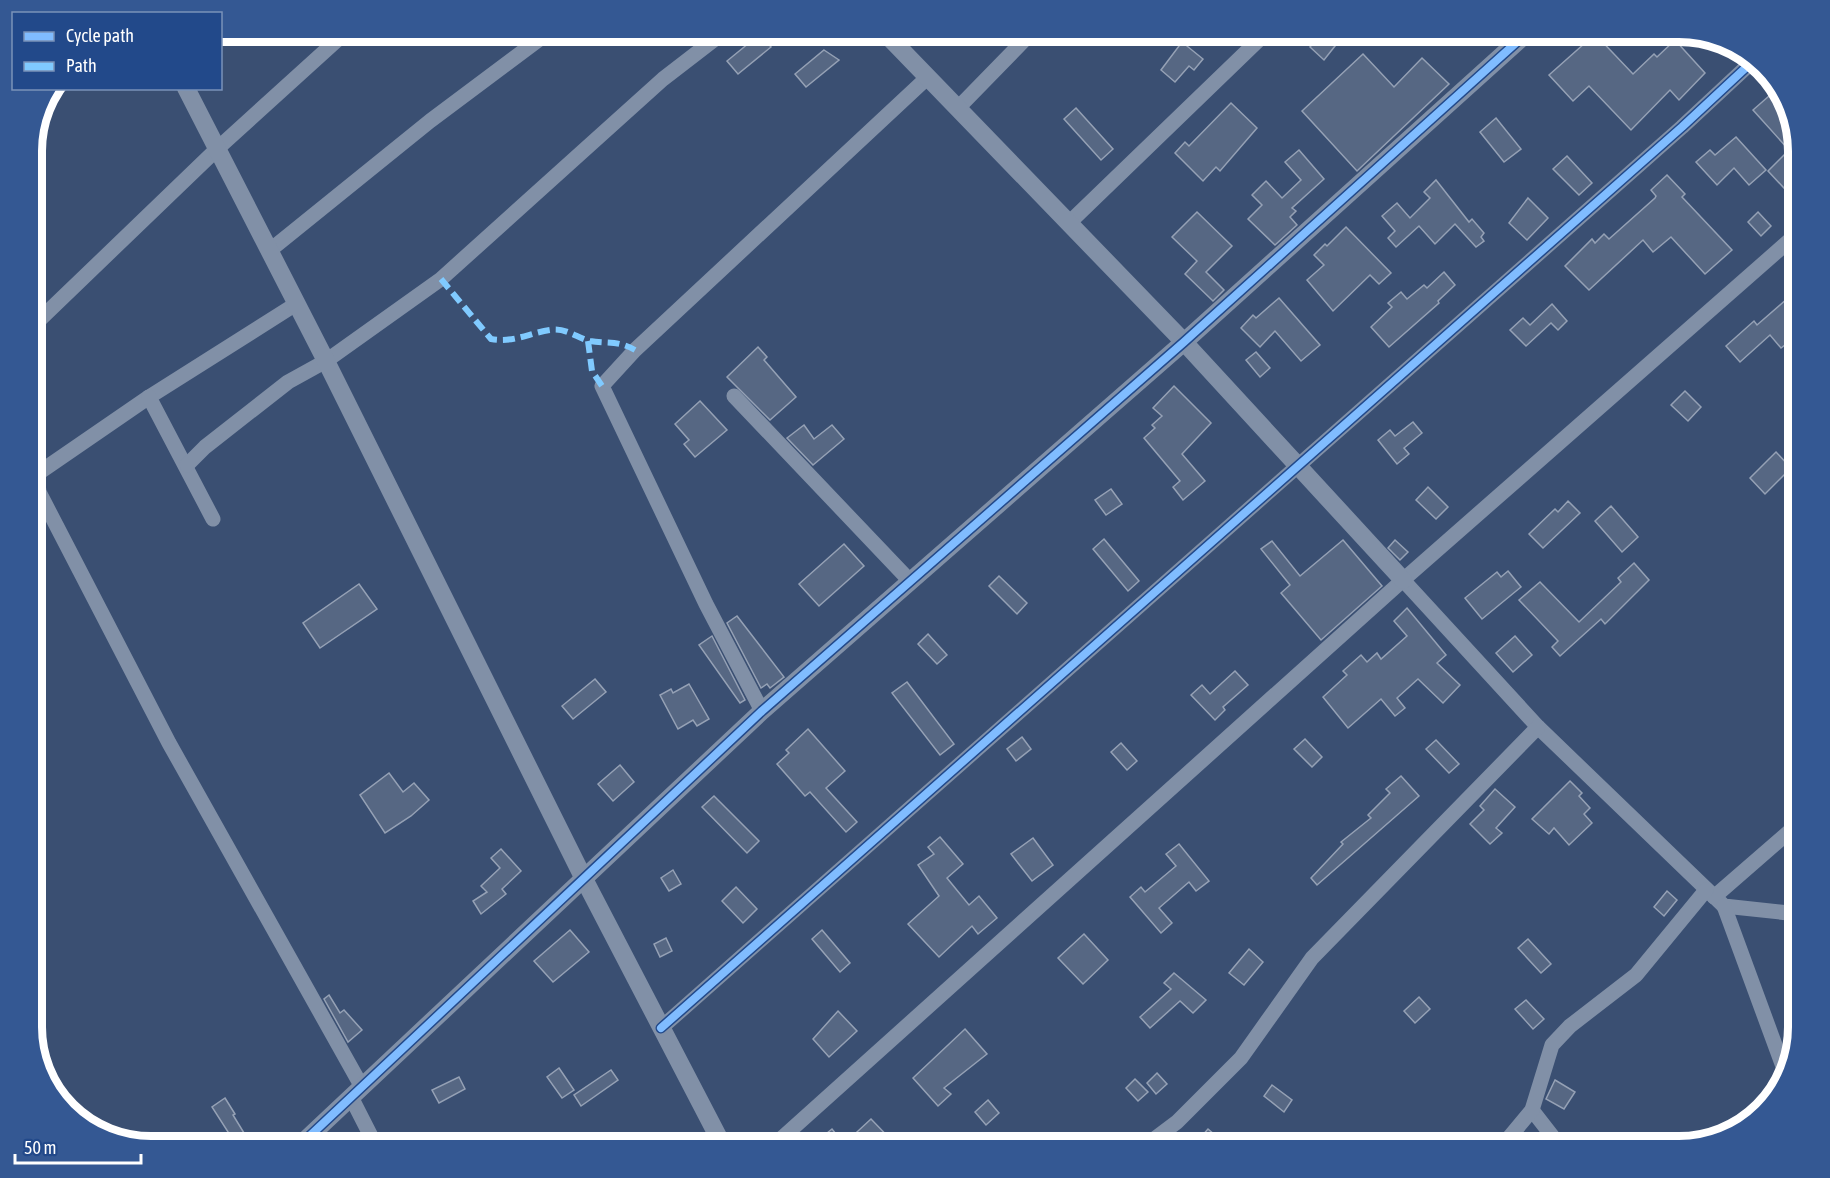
<svg xmlns="http://www.w3.org/2000/svg" width="1830" height="1178" font-family="'Asap Condensed',sans-serif">
	<rect width="100%" height="100%" fill="#3a4f72"/>
	<g fill="#566783" stroke="#95a1b5" stroke-width="1.5">
		<polygon points="1593,32 1633,74 1654,54 1657,57 1675,40 1705,73 1679,100 1670,90 1631,130 1589,86 1573,101 1549,75 1585,43 1583,41"/>
		<polygon points="760,34 771,47 738,74 727,61"/>
		<polygon points="1321,34 1335,46 1324,60 1310,47"/>
		<polygon points="1182,42 1203,59 1194,70 1189,66 1175,82 1161,70"/>
		<polygon points="824,50 839,60 806,87 795,74"/>
		<polygon points="1363,54 1394,87 1422,58 1449,84 1357,171 1302,111"/>
		<polygon points="1777,89 1784,97 1798,151 1798,203 1768,171 1789,150 1753,110"/>
		<polygon points="1231,103 1257,128 1220,171 1216,167 1203,181 1175,153 1185,142 1189,146"/>
		<polygon points="1076,108 1113,149 1101,160 1064,119"/>
		<polygon points="1496,118 1521,149 1504,162 1480,132"/>
		<polygon points="1736,137 1766,170 1749,185 1734,168 1717,185 1696,162 1710,150 1715,155"/>
		<polygon points="1299,150 1324,179 1292,208 1296,211 1290,217 1297,225 1275,245 1248,219 1262,205 1252,195 1266,181 1282,198 1301,180 1285,162"/>
		<polygon points="1567,156 1592,183 1579,195 1553,169"/>
		<polygon points="1667,175 1685,194 1682,197 1732,250 1705,274 1671,237 1653,252 1643,240 1589,290 1565,266 1592,239 1595,243 1604,234 1609,239 1655,198 1656,196 1651,190"/>
		<polygon points="1436,180 1469,222 1472,219 1484,233 1481,237 1484,241 1476,247 1455,224 1435,244 1419,226 1396,247 1388,238 1395,231 1382,216 1397,203 1410,218 1430,198 1424,192"/>
		<polygon points="1528,198 1548,218 1527,240 1509,223"/>
		<polygon points="1197,212 1232,246 1206,272 1224,290 1213,301 1185,274 1197,261 1172,237"/>
		<polygon points="1758,212 1771,226 1761,236 1748,222"/>
		<polygon points="1346,227 1391,273 1379,284 1370,275 1333,311 1307,280 1324,265 1314,255 1325,244 1327,246"/>
		<polygon points="1444,272 1455,285 1438,301 1439,303 1389,347 1371,327 1392,307 1388,303 1401,292 1407,299 1424,285 1427,288"/>
		<polygon points="1279,298 1320,345 1301,361 1275,331 1260,347 1241,328 1253,315 1256,318"/>
		<polygon points="1788,298 1798,309 1798,360 1785,345 1781,348 1770,335 1740,362 1726,346 1754,321 1757,325"/>
		<polygon points="1552,304 1567,321 1558,330 1551,323 1526,346 1510,330 1523,318 1530,325"/>
		<polygon points="758,347 767,357 764,360 796,397 770,420 727,377"/>
		<polygon points="1256,352 1270,368 1260,377 1246,360"/>
		<polygon points="1174,386 1211,423 1182,454 1205,481 1183,500 1173,487 1180,481 1144,438 1155,428 1152,425 1162,416 1153,408"/>
		<polygon points="1685,391 1701,407 1688,421 1671,405"/>
		<polygon points="700,401 727,430 695,457 684,444 689,440 675,424"/>
		<polygon points="1413,422 1422,433 1404,448 1409,454 1397,464 1378,440 1390,430 1395,436"/>
		<polygon points="804,425 814,439 832,425 844,439 813,465 787,438"/>
		<polygon points="1776,452 1791,468 1765,494 1750,478"/>
		<polygon points="1428,487 1448,507 1436,519 1416,500"/>
		<polygon points="1111,489 1122,504 1106,515 1095,500"/>
		<polygon points="1568,501 1580,513 1543,548 1529,534 1555,509 1558,512"/>
		<polygon points="1611,506 1638,537 1622,552 1595,521"/>
		<polygon points="1104,539 1139,581 1128,591 1093,549"/>
		<polygon points="1343,540 1382,586 1321,640 1281,593 1290,585 1261,549 1272,541 1300,576"/>
		<polygon points="1395,540 1408,552 1400,560 1388,548"/>
		<polygon points="844,544 864,566 819,606 799,584"/>
		<polygon points="1634,563 1649,580 1605,624 1601,619 1560,656 1552,647 1558,641 1519,600 1540,582 1579,622 1621,582 1618,578"/>
		<polygon points="1508,571 1521,587 1482,619 1465,598 1497,572 1501,577"/>
		<polygon points="999,576 1027,603 1017,614 989,586"/>
		<polygon points="359,584 377,609 320,648 303,623"/>
		<polygon points="1407,608 1446,655 1437,663 1460,685 1443,703 1418,679 1397,698 1405,708 1395,716 1381,699 1348,728 1323,697 1347,675 1343,671 1361,655 1367,662 1377,653 1381,659 1407,636 1394,621"/>
		<polygon points="737,616 784,677 770,688 767,684 761,688 727,623"/>
		<polygon points="928,634 947,655 937,664 918,644"/>
		<polygon points="712,636 745,700 740,703 699,645"/>
		<polygon points="1515,636 1532,655 1513,672 1496,653"/>
		<polygon points="1235,671 1248,685 1223,707 1225,710 1215,720 1191,695 1202,685 1210,694"/>
		<polygon points="595,679 606,692 573,719 562,706"/>
		<polygon points="907,682 954,744 940,755 892,693"/>
		<polygon points="689,684 709,719 697,726 693,720 678,729 660,695 671,689 673,693"/>
		<polygon points="808,729 845,771 826,788 857,822 846,832 810,792 805,796 777,764 789,753 786,750"/>
		<polygon points="1022,737 1031,749 1016,761 1007,749"/>
		<polygon points="1305,739 1322,757 1312,767 1294,749"/>
		<polygon points="1436,740 1459,764 1449,773 1426,749"/>
		<polygon points="1121,743 1137,761 1127,770 1111,752"/>
		<polygon points="620,765 634,782 613,801 598,784"/>
		<polygon points="389,773 403,792 414,783 429,800 411,816 385,833 360,795"/>
		<polygon points="1401,776 1419,796 1317,885 1311,878 1343,844 1341,842 1371,818 1368,815 1390,793 1386,789"/>
		<polygon points="1570,781 1582,793 1579,796 1590,808 1584,814 1592,823 1569,845 1554,828 1549,834 1532,819"/>
		<polygon points="1495,789 1515,807 1496,828 1502,833 1490,844 1470,824 1484,810 1480,806"/>
		<polygon points="714,796 759,841 747,853 702,807"/>
		<polygon points="940,837 963,864 947,878 969,905 979,896 997,918 978,934 972,926 939,957 908,924 939,896 918,865 934,854 928,847"/>
		<polygon points="1033,838 1053,865 1032,881 1011,854"/>
		<polygon points="1179,844 1209,881 1196,891 1189,882 1159,908 1172,923 1161,933 1130,897 1141,887 1145,892 1176,866 1166,854"/>
		<polygon points="501,849 521,871 502,889 506,894 481,914 473,901 487,892 481,886 500,868 491,858"/>
		<polygon points="673,870 681,884 669,891 661,878"/>
		<polygon points="736,887 757,909 743,923 722,901"/>
		<polygon points="1667,891 1677,900 1664,916 1654,907"/>
		<polygon points="570,930 589,952 553,982 534,961"/>
		<polygon points="822,930 850,963 840,972 812,939"/>
		<polygon points="1084,934 1108,960 1083,984 1058,958"/>
		<polygon points="666,938 672,951 660,957 654,944"/>
		<polygon points="1528,939 1551,964 1541,973 1518,948"/>
		<polygon points="1249,949 1263,962 1244,985 1229,973"/>
		<polygon points="1174,973 1206,1000 1193,1013 1180,1001 1150,1028 1140,1017 1171,989 1164,983"/>
		<polygon points="329,995 340,1013 344,1010 362,1030 348,1042 324,999"/>
		<polygon points="1419,997 1430,1009 1415,1023 1404,1011"/>
		<polygon points="1526,1000 1544,1019 1533,1029 1515,1009"/>
		<polygon points="838,1011 857,1031 829,1057 813,1039"/>
		<polygon points="965,1029 987,1054 944,1088 951,1094 938,1106 913,1078"/>
		<polygon points="559,1068 574,1090 562,1098 547,1077"/>
		<polygon points="611,1070 618,1080 581,1106 574,1095"/>
		<polygon points="1157,1073 1167,1084 1156,1094 1147,1083"/>
		<polygon points="459,1077 465,1089 439,1103 432,1090"/>
		<polygon points="1135,1079 1148,1092 1138,1101 1126,1088"/>
		<polygon points="1555,1080 1575,1092 1564,1109 1546,1099"/>
		<polygon points="1272,1085 1292,1100 1284,1112 1264,1096"/>
		<polygon points="225,1098 235,1114 233,1115 252,1146 237,1146 212,1107"/>
		<polygon points="988,1100 999,1113 986,1125 975,1112"/>
		<polygon points="871,1119 897,1146 811,1146 832,1129 844,1144"/>
		<polygon points="1208,1129 1228,1146 1193,1146"/>
	</g>
	<g fill="none" stroke-linecap="round" stroke-linejoin="round">
		<g stroke="#8190a7" stroke-width="15">
			<polyline points="958,108 1032,32"/>
			<polyline points="1069,223 1267,32"/>
			<polyline points="269,251 430,121 549,32"/>
			<polyline points="296,304 149,397 37,474 39,492 169,743 362,1087"/>
			<polyline points="32,327 217,149 346,32"/>
			<polyline points="734,396 910,581"/>
			<polyline points="149,397 213,519"/>
			<polyline points="187,465 205,447 288,382 326,361 441,279 663,79 724,32"/>
			<polyline points="1403,580 1538,727 1724,906 1798,914"/>
			<polyline points="762,711 706,604 602,386 635,350 928,77"/>
			<polyline points="1714,897 1798,824"/>
			<polyline points="1724,906 1785,1072"/>
			<polyline points="661,1028 1682,127 1753,61"/>
			<polyline points="351,1097 376,1146"/>
			<polyline points="1532,1110 1560,1146"/>
			<polyline points="773,1146 1403,580 1798,233"/>
			<polyline points="1145,1146 1177,1122 1241,1058 1312,958 1538,727"/>
			<polyline points="1502,1146 1532,1110 1552,1045 1570,1026 1636,975 1706,890"/>
		</g>
		<g stroke="#8190a7" stroke-width="18">
			<polyline points="884,32 1184,342 1403,580"/>
			<polyline points="186,88 326,361 583,877 723,1146"/>
			<polyline points="299,1146 762,711 1184,342 1528,32"/>
		</g>
		<g stroke="#80caff" stroke-width="6" stroke-dasharray="12 6" stroke-linecap="butt">
			<path d="M441,279L491,339C514,343 529,333 550,330C565,327 577,338 590,341C608,344 617,340 635,350"/>
			<polyline points="588,341 592,371 602,386"/>
		</g>
		<defs>
			<g id="cycleway">
				<polyline points="661,1028 1682,127 1753,61"/>
				<polyline points="299,1146 762,711 1184,342 1528,32"/>
			</g>
		</defs>
		<use href="#cycleway" stroke="#22498a" stroke-width="11"/>
		<use href="#cycleway" stroke="#80bcff" stroke-width="8"/>
	</g>
	<path d="M0 0H1830V1178H0ZM151 42H1679A109 109 0 0 1 1788 151V1027A109 109 0 0 1 1679 1136H151A109 109 0 0 1 42 1027V151A109 109 0 0 1 151 42Z" fill="#345893" fill-rule="evenodd"/>
	<path fill="none" stroke="#fff" stroke-width="8" d="M151 42H1679A109 109 0 0 1 1788 151V1027A109 109 0 0 1 1679 1136H151A109 109 0 0 1 42 1027V151A109 109 0 0 1 151 42Z"/>
	<rect x="12" y="12" width="210" height="78" fill="#22498a" stroke="#7a92b9" stroke-width="1.5"/>
	<rect x="24" y="32" width="30" height="9" fill="#80bcff" stroke="#7a92b9" stroke-width="1.5"/>
	<text x="66" y="42" font-size="18" fill="#ffffff">Cycle path</text>
	<rect x="24" y="62" width="30" height="9" fill="#80caff" stroke="#7a92b9" stroke-width="1.5"/>
	<text x="66" y="72" font-size="18" fill="#ffffff">Path</text>
	<path d="M15 1154v9h126v-9" fill="none" stroke="#ffffff" stroke-width="3"/>
	<text x="24" y="1154" font-size="18" fill="#ffffff" stroke="#22498a" stroke-width="4.5" paint-order="stroke">50 m</text>
</svg>
